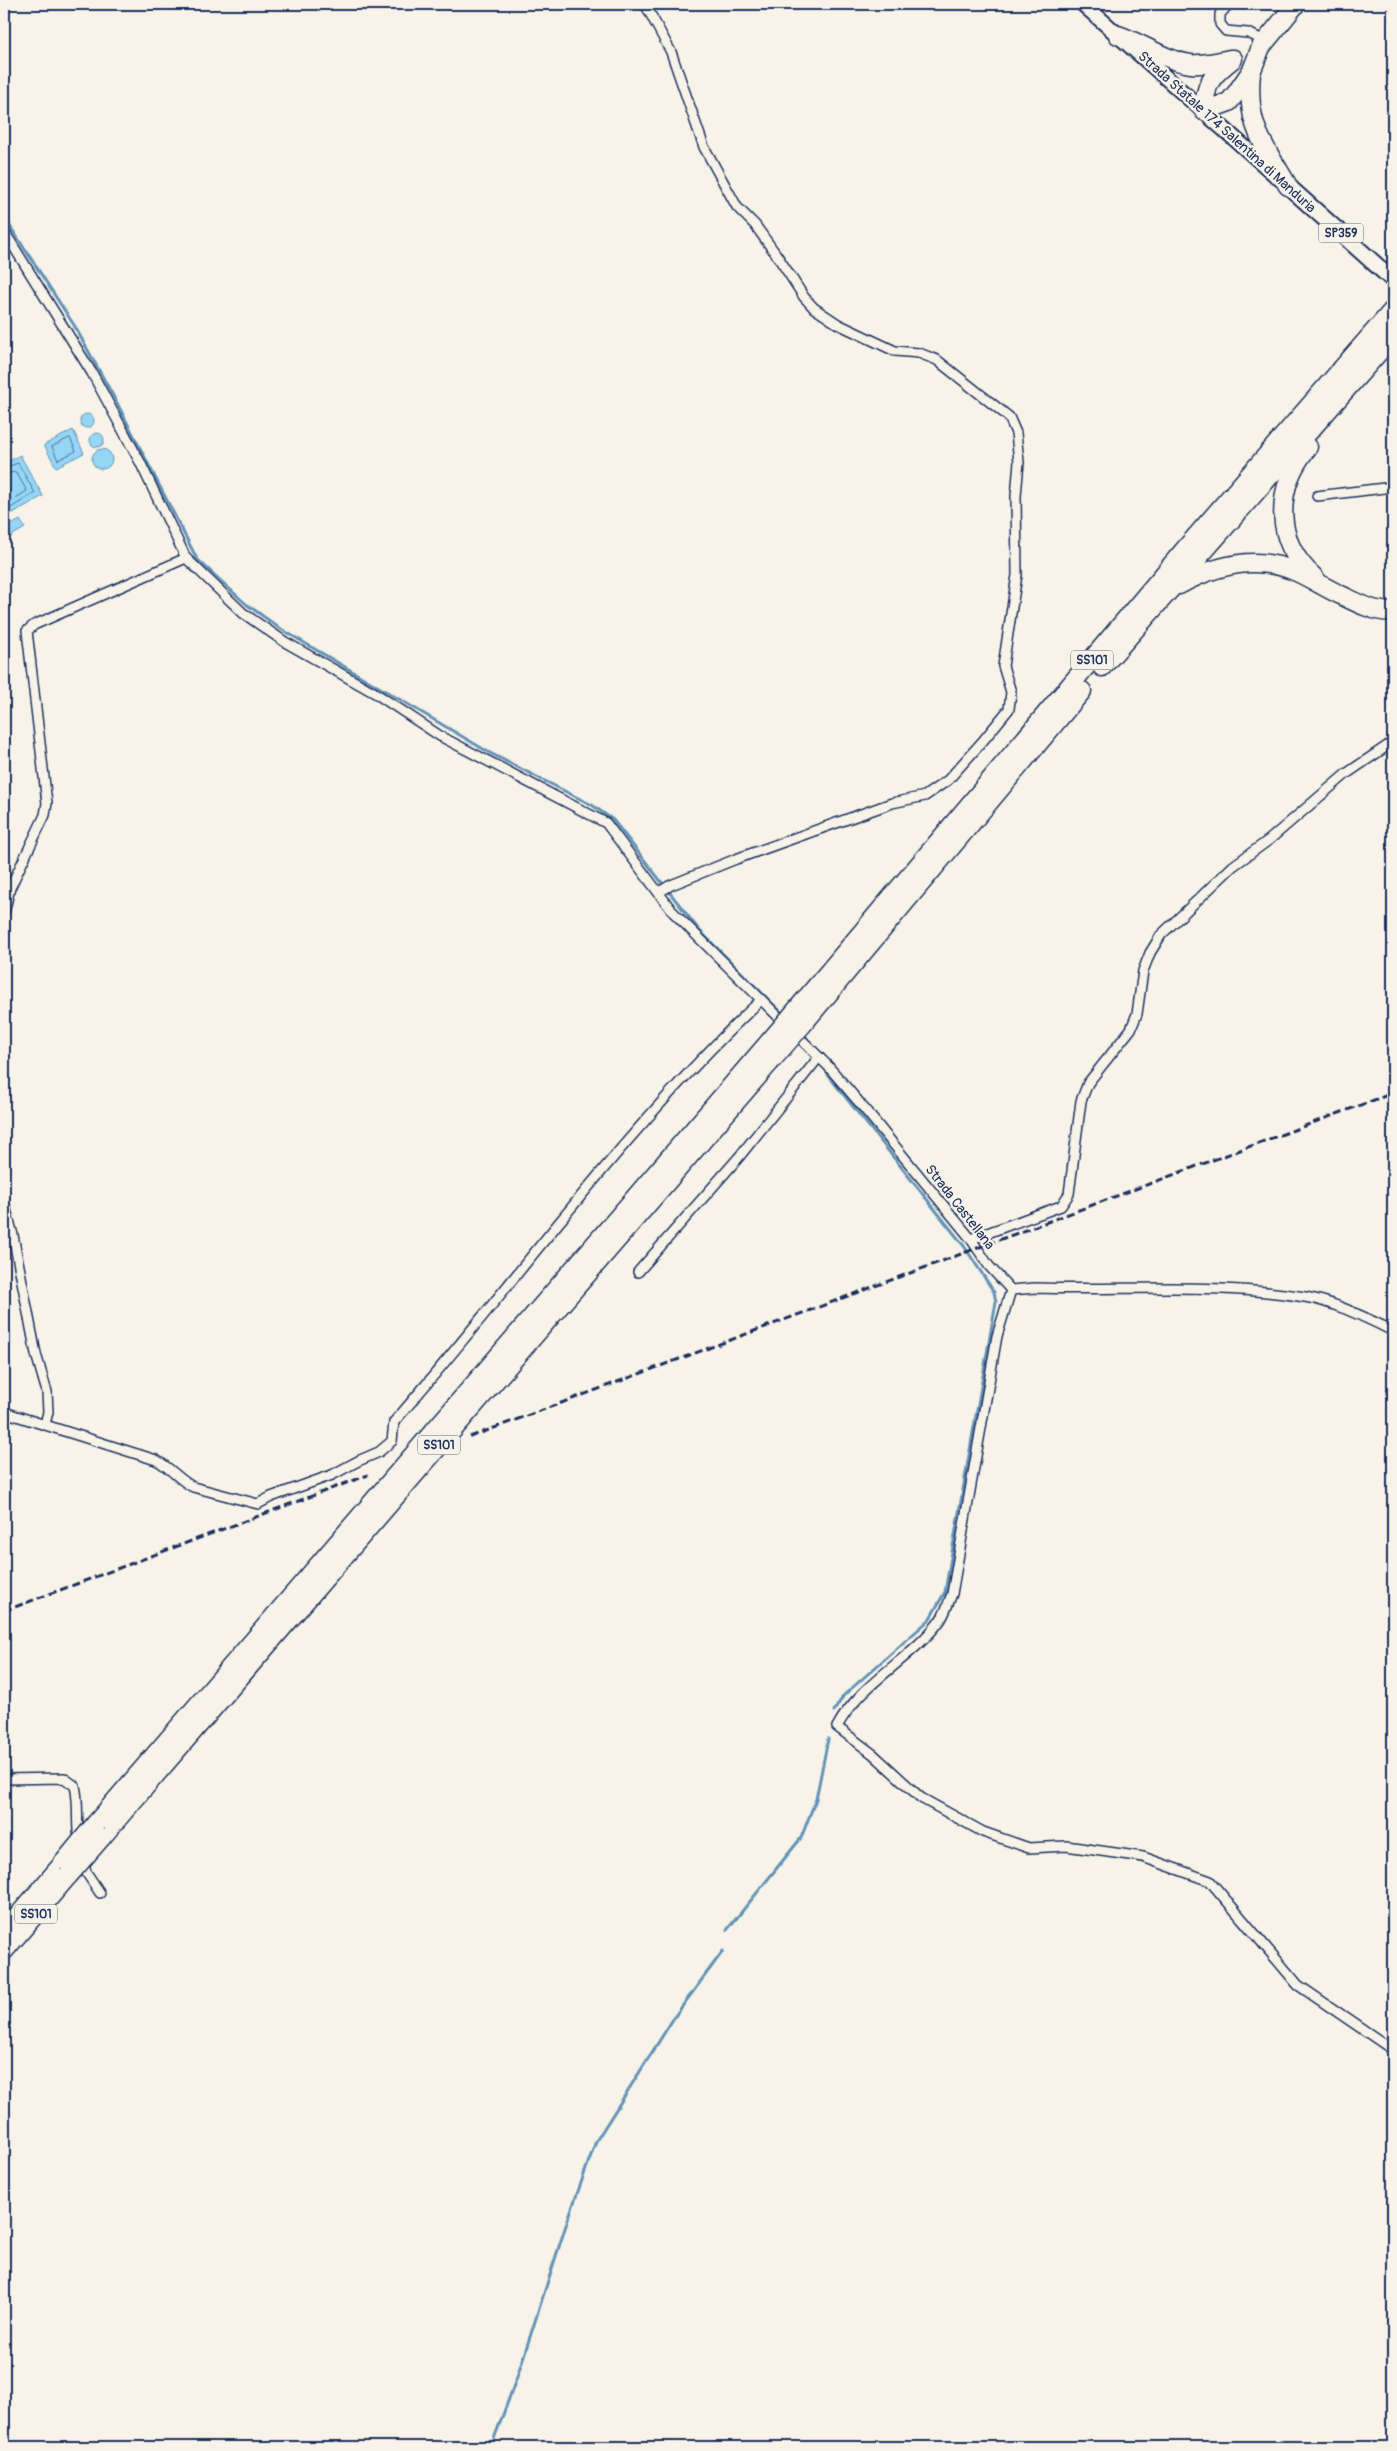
<svg xmlns="http://www.w3.org/2000/svg" width="1397" height="2451" font-family="Pangolin,sans-serif">
	<rect width="100%" height="100%" fill="#f7f3e8"/>
	<filter id="ink" filterUnits="userSpaceOnUse"><feTurbulence type="fractalNoise" baseFrequency=".02" numOctaves="2"/><feDisplacementMap in="SourceGraphic" scale="10" xChannelSelector="R" yChannelSelector="G"/><feConvolveMatrix kernelMatrix="1 2 1 2 8 2 1 2 1" color-interpolation-filters="sRGB"/></filter>
	<g filter="url(#ink)">
		<g fill="#95d5f6" stroke="#6493b9">
			<circle cx="87" cy="421" r="7"/>
			<polygon points="73,430 84,453 56,467 44,445"/>
			<circle cx="97" cy="440" r="7"/>
			<circle cx="102" cy="459" r="10"/>
			<polygon points="20,455 43,496 4,518 4,464"/>
			<polygon points="20,520 25,528 4,540 4,529"/>
		</g>
		<g fill="none" stroke-linecap="round" stroke-linejoin="round">
			<g stroke="#4c719b" stroke-width="1">
				<polygon points="70,438 76,451 58,460 52,447"/>
				<polyline points="4,468 18,463 35,493 4,512"/>
				<polyline points="4,474 16,472 27,491 4,505"/>
			</g>
			<g stroke="#6493b9" stroke-width="3">
				<polyline points="4,217 74,325 117,403 197,559 246,604 281,629 490,753 592,805 613,820 699,930 785,1016"/>
				<polyline points="801,1033 807,1038"/>
				<polyline points="828,1075 964,1246 994,1292 996,1302 945,1592 929,1620 844,1695 834,1711"/>
				<polyline points="727,1930 801,1838 816,1799 828,1739"/>
				<polyline points="491,2447 517,2377 566,2225 596,2141 675,2016 723,1951"/>
			</g>
			<defs>
				<g id="street">
					<polyline points="645,4 671,52 704,147 737,207 755,225 778,257 804,297 814,308 838,324 895,351 919,353 937,360 1009,417 1016,433 1019,462 1016,496 1017,575 1003,666 1011,692 1009,709 982,742 948,780 925,796 892,803 736,859 671,885 659,892"/>
					<polyline points="1229,4 1220,14 1220,24 1226,31 1248,33 1265,41"/>
					<path d="M4,231L92,373L140,462L186,558L243,613L285,642L375,693L440,736L606,823L673,912L828,1066L858,1101L971,1239L989,1266L1011,1290L1035,1288C1124,1291 1217,1282 1305,1297C1335,1302 1366,1318 1393,1331"/>
					<polyline points="1317,496 1393,487"/>
					<polyline points="4,913 10,888 45,815 47,803 27,631 34,625 186,558"/>
					<polyline points="4,1202 13,1235 36,1354 47,1392 48,1412 45,1424"/>
					<polyline points="971,1239 1061,1206 1069,1194 1081,1101 1088,1083 1131,1029 1137,1014 1143,971 1150,953 1161,935 1233,866 1269,840 1346,774 1393,742"/>
					<polyline points="638,1272 739,1157 819,1057"/>
					<path d="M1011,1290L997,1336L952,1594C948,1603 945,1615 939,1622C909,1661 861,1682 837,1727L873,1754L921,1798L983,1832L1029,1848L1066,1846L1143,1857L1210,1881L1298,1985L1393,2050"/>
					<path d="M4,1412L156,1460C170,1467 179,1480 193,1487L258,1504L271,1497L332,1475L358,1461L379,1452L392,1441L394,1422C516,1282 624,1129 760,1001"/>
					<path d="M4,1779L64,1778L75,1786C80,1806 75,1825 80,1845"/>
					<polyline points="83,1857 86,1872 100,1893"/>
				</g>
				<polyline id="secondary" points="1083,4 1279,178"/>
				<polyline id="primary" points="1288,186 1393,280"/>
				<g id="highway">
					<path d="M1118,35C1142,43 1166,61 1191,64C1204,65 1217,62 1230,59"/>
					<path d="M1233,59C1211,76 1205,83 1204,111L1229,102L1237,92L1252,70L1261,47L1296,4"/>
					<path d="M1251,73C1246,126 1263,143 1288,186"/>
					<path d="M1308,447C1275,487 1273,541 1314,577"/>
					<path d="M1179,585C1214,566 1253,555 1292,570C1310,577 1326,589 1343,596C1359,604 1375,612 1393,612"/>
					<polyline points="1102,667 1393,336"/>
					<polyline points="793,1014 1185,549 1393,310"/>
					<polyline points="803,1024 1082,691"/>
					<polyline points="97,1822 769,1042"/>
					<polyline points="101,1838 778,1053"/>
					<polyline points="4,1932 65,1861"/>
					<polyline points="4,1951 68,1876"/>
				</g>
			</defs>
			<use href="#street" stroke="#1b2f5e" stroke-width="12"/>
			<use href="#secondary" stroke="#1b2f5e" stroke-width="18"/>
			<use href="#primary" stroke="#1b2f5e" stroke-width="19"/>
			<use href="#highway" stroke="#1b2f5e" stroke-width="21"/>
			<use href="#street" stroke="#f7f3e8" stroke-width="9"/>
			<use href="#secondary" stroke="#f7f3e8" stroke-width="14"/>
			<use href="#primary" stroke="#f7f3e8" stroke-width="15"/>
			<use href="#highway" stroke="#f7f3e8" stroke-width="18"/>
			<g stroke="#1b2f5e" stroke-width="3" stroke-dasharray="8 4" stroke-linecap="butt">
				<polyline points="470,1437 1393,1093"/>
				<polyline points="4,1611 368,1475"/>
			</g>
			<defs>
				<g id="highway-bridge">
					<polyline points="769,1042 793,1014"/>
					<polyline points="778,1053 803,1024"/>
					<polyline points="65,1861 97,1822"/>
					<polyline points="68,1876 101,1838"/>
				</g>
			</defs>
			<use href="#highway-bridge" stroke="#1b2f5e" stroke-width="21" stroke-linecap="butt"/>
			<use href="#highway-bridge" stroke="#f7f3e8" stroke-width="18"/>
		</g>
	</g>
	<g text-anchor="middle" dominant-baseline="central" stroke-width="4.5" stroke-linejoin="round" paint-order="stroke">
		<g fill="#f7f3e8" stroke="#5d6a87" stroke-width="1">
			<rect x="1318.5" y="223.5" width="45" height="19" rx="4"/>
			<rect x="1071" y="650.5" width="42" height="19" rx="4"/>
			<rect x="418" y="1435.5" width="42" height="19" rx="4"/>
			<rect x="15" y="1904.5" width="42" height="19" rx="4"/>
		</g>
		<g font-size="12" font-weight="bold" fill="#1b2f5e">
			<text x="1341" y="233">SP359</text>
			<text x="1092" y="660">SS101</text>
			<text x="439" y="1445">SS101</text>
			<text x="36" y="1914">SS101</text>
		</g>
		<g font-size="14" fill="#1b2f5e" stroke="#f7f3e8">
			<text transform="translate(1227 132) rotate(42)">Strada Statale 174 Salentina di Manduria</text>
			<text transform="translate(960 1207) rotate(52)">Strada Castellana</text>
		</g>
	</g>
	<rect width="1397" height="2451" fill="none" stroke="#f7f3e8" stroke-width="20"/>
	<rect x="10" y="10" width="1377" height="2431" fill="none" stroke="#1b2f5e" stroke-width="2" filter="url(#ink)"/>
</svg>
